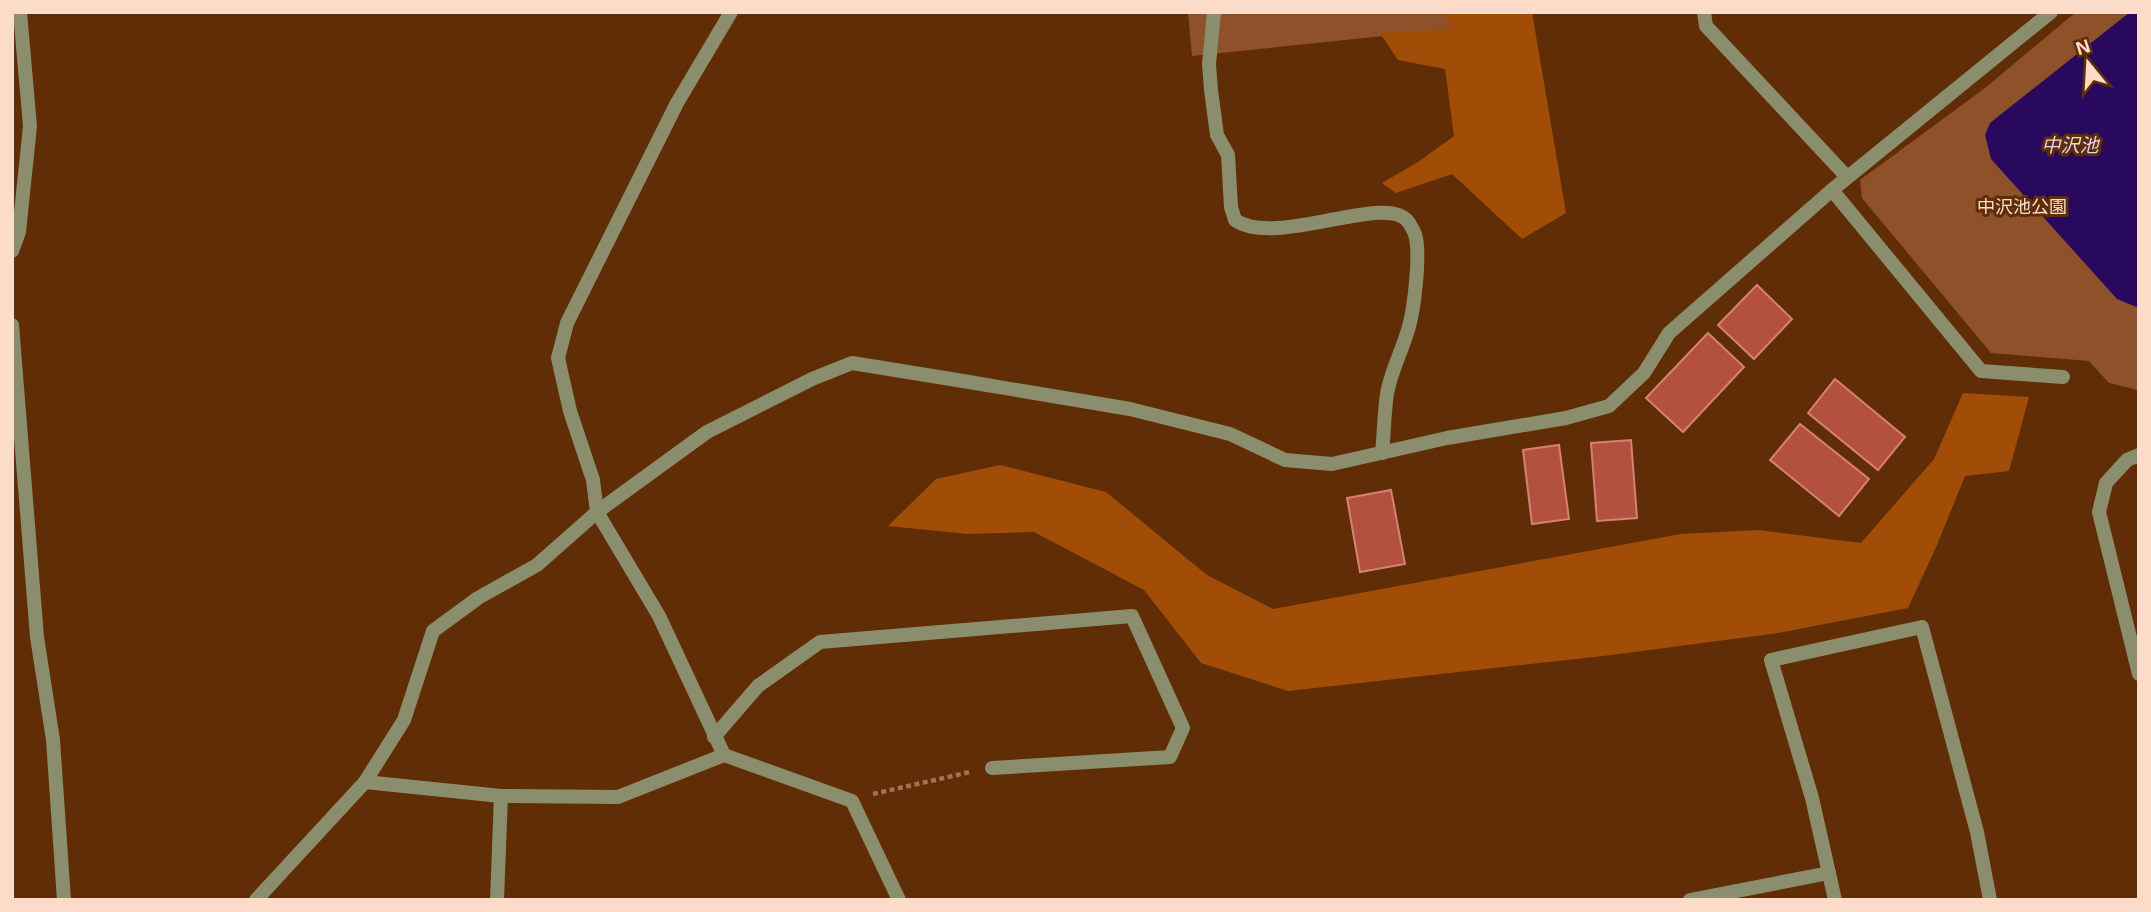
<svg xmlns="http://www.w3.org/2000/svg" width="2151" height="912" font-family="Arial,'Noto Sans JP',sans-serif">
	<rect width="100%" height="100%" fill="#602d07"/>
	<g fill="#8f512a">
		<polygon points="1188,12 1449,12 1451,29 1192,56"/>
		<polygon points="2076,12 2139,12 2139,392 2134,389 2109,383 2089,361 1991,353 1862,198 1860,180 1985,88"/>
	</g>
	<g fill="#a14d07">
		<polygon points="1447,12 1532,12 1566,213 1522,239 1452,174 1396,193 1382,183 1418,162 1454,136 1445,69 1398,60 1380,33 1450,29"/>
		<polygon points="1963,393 2029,397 2009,471 1965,476 1937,545 1908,608 1778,633 1612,655 1288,691 1201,663 1144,590 1034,532 967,534 888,526 936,479 1000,465 1106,492 1207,575 1273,609 1681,534 1758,530 1861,543 1934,459"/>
	</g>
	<polygon fill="#29095d" points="2130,12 2139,12 2139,308 2117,299 1991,159 1985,135 1990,123"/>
	<g fill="#b35040" stroke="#d68171" stroke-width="2">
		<polygon points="1757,285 1792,319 1754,359 1718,325"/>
		<polygon points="1708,333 1744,367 1683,432 1646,398"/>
		<polygon points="1835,379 1905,437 1878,470 1808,413"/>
		<polygon points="1800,424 1869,479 1839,516 1770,460"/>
		<polygon points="1631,440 1637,518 1597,521 1591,443"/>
		<polygon points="1559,445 1569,519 1532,524 1523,450"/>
		<polygon points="1391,490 1405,564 1360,572 1347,498"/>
	</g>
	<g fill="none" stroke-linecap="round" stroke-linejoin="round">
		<polyline stroke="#9f7355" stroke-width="4.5" stroke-dasharray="5 3.5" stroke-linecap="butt" points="873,794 970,772"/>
		<g stroke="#8b8e6c" stroke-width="14">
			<polyline points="731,12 677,103 567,323 558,358 570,411 593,480 597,512 659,616 724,755 852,801 899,900"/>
			<path d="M1214,12L1209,64L1211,90L1217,135L1228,155L1231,207L1235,220C1277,249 1390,190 1409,223C1412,228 1415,232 1416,238C1420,259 1414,313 1407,333C1401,353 1390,374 1387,394C1384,414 1384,434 1382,453"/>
			<polyline points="1704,12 1706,26 1847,177"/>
			<polyline points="12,251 19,232 30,126 20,12"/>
			<polyline points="12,325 37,637 53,740 64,900"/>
			<polyline points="714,737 758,686 820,642 1132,616 1183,728 1170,757 992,768"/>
			<polyline points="497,900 501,796"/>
		</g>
		<g stroke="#8b8e6c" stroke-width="14">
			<polyline points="1832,190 1981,371 2063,377"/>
			<polyline points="2139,455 2127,460 2106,483 2099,512 2139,674"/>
			<polyline points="365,782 501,796 618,797 724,755"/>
			<polyline points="256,900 365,782 404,720 433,631 478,598 537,565 597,512 707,432 812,379 852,363 957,380 1130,409 1230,434 1285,460 1332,464 1447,438 1566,418 1609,406 1644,373 1669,333 1832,190 2051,12"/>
			<polyline points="1690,900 1829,873"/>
			<polyline points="1835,900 1812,798 1771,660 1922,627 1977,832 1990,900"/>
		</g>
	</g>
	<g text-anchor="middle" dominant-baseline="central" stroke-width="6" stroke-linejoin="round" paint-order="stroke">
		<g font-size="18" fill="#f5ddcf" stroke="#602d07">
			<text x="2022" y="207">中沢池公園</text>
		</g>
		<g font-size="19" font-style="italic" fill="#dcd9f0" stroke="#602d07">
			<text x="2070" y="145">中沢池</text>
		</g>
	</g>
	<rect width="2151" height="912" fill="none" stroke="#fcdbc9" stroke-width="28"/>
	<g transform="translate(2088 63) rotate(342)" stroke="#602d07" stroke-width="5" paint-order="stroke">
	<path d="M0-5L12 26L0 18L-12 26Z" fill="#fcdbc9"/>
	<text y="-10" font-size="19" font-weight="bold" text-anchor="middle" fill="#fcdbc9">N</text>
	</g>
</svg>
